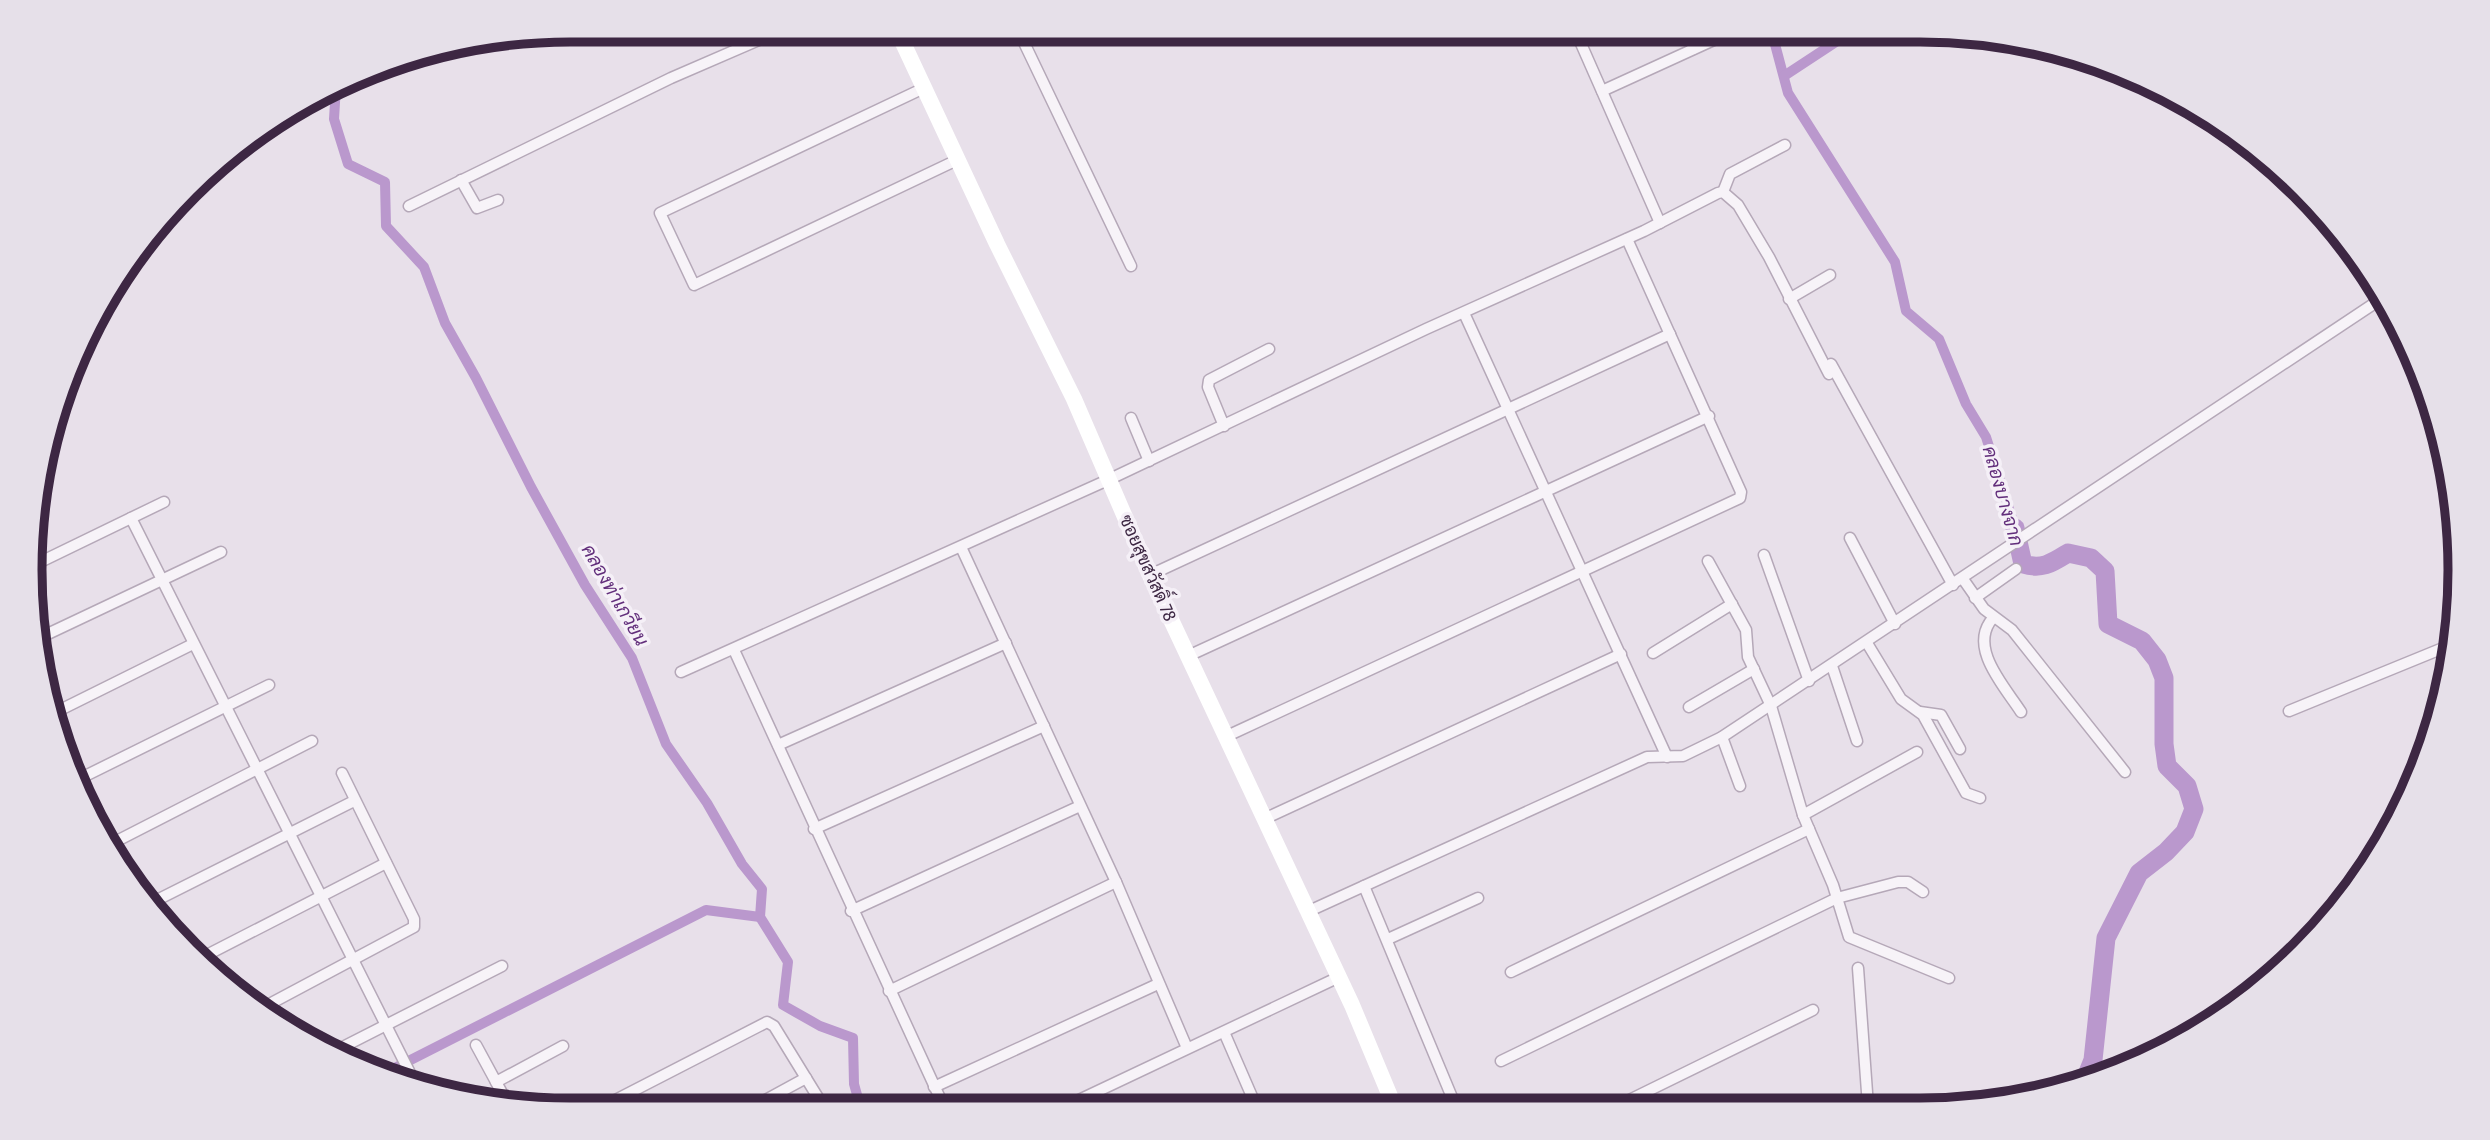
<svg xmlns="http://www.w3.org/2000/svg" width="2490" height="1140" font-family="'Fira Sans Condensed',Sarabun,sans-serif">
	<rect width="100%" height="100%" fill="#e8e0ea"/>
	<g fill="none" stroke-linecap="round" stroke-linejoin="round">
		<g stroke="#ba98cd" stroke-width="10">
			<polyline points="1767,30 1772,33 1788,93 1895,262 1906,311 1939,339 1966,404 1986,437 2015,528"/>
			<polyline points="1784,76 1854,30"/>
			<polyline points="336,86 334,119 348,164 385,182 386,226 424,267 445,323 476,378 531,487 585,585 632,658 666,744 707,803 742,864 762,889 760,917 788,962 783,1005 820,1026 853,1038 854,1084 861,1109"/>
			<polyline points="381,1075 706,910 760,917"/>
		</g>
		<path stroke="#ba98cd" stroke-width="19" d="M2015,528L2023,564C2042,570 2052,563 2068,553L2091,558L2105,571L2108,624L2142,641L2157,660L2164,678V744L2167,766L2187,786L2194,809L2185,832L2166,852L2139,873L2106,938L2093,1060L2085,1080"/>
		<defs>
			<g id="street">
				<polyline points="1018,30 1131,266"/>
				<polyline points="1575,30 1660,223"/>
				<polyline points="1690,30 1693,49"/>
				<polyline points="924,88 660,213 694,285 957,160"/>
				<polyline points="1602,91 1729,33"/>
				<polyline points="461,180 477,208 498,200"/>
				<polyline points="1723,192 1730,174 1785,145"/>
				<polyline points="409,206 671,78 782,30"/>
				<polyline points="1789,299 1830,275"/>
				<polyline points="1464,313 1667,757"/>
				<polyline points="1831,364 1953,585"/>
				<polyline points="1131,418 1149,461"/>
				<polyline points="1224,426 1208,387 1209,380 1269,349"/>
				<polyline points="131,518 416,1085"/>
				<polyline points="1850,538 1895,624"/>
				<polyline points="961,547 1116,882 1187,1048"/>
				<polyline points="1764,555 1809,681"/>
				<polyline points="1708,561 1746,630 1748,657 1771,706 1803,815 1833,885 1849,937 1949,978"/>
				<polyline points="30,567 164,502"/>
				<polyline points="1150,575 1670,334"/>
				<polyline points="1963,579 1984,609 2012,630 2125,772"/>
				<polyline points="1975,598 2016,569"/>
				<path d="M1993,618C1967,647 2005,687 2021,712"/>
				<polyline points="37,639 221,552"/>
				<polyline points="1867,643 1901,699 1923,715 1966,793 1980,798"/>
				<polyline points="734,650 945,1109"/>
				<polyline points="1653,653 1732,604"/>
				<polyline points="1188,656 1709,416"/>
				<polyline points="1832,666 1857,741"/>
				<polyline points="681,672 1110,479 1426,329 1644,231 1718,193 1723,192 1738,205 1769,257 1829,374"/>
				<polyline points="1689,707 1754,669"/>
				<polyline points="2289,711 2453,644"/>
				<polyline points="1920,712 1941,715 1960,749"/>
				<polyline points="54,713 193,644"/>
				<polyline points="1225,737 1740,498 1741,492 1627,239"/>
				<polyline points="1722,737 1740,786"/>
				<polyline points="778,745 1006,643"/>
				<polyline points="79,779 269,685"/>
				<polyline points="1803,815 1917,752"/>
				<polyline points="1264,819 1621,654"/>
				<polyline points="814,829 1044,726"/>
				<polyline points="107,846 312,741"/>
				<polyline points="1364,886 1456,1107"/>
				<polyline points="153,902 354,801"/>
				<polyline points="851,911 1080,806"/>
				<polyline points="1307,912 1647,757 1683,756 1722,737 2384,297"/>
				<polyline points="1388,939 1478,898"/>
				<polyline points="199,959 386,863"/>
				<polyline points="1858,968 1868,1106"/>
				<polyline points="1511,972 1809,829"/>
				<polyline points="889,991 1116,882"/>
				<polyline points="264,1007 414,927 414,919 342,773"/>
				<polyline points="1224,1032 1257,1108"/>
				<polyline points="476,1045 508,1104"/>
				<polyline points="335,1051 502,966"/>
				<polyline points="1501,1061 1837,898 1898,882 1908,882 1923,892"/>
				<polyline points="496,1082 563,1046"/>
				<polyline points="934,1087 1158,984"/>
				<polyline points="1615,1107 1813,1010"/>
				<polyline points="1060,1109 1339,977"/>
				<polyline points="596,1110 767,1022 774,1026 825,1109"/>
				<polyline points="747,1110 806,1078"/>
			</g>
		</defs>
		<use href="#street" stroke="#b5a8b8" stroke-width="13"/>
		<use href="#street" stroke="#f7f3f8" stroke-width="10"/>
		<polyline stroke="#fff" stroke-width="16" points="897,30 997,244 1074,399 1150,575 1352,1005 1395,1108"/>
	</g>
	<g text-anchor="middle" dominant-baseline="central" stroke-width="7" stroke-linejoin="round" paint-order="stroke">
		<g font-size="18" fill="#3d2743" stroke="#f5f0f7">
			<text transform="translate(1148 568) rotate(66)">ซอยสุขสวัสดิ์ 78</text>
		</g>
		<g font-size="19" font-style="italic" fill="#622e7b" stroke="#f5f0f7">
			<text transform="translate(2003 496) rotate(74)">คลองบางจาก</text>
			<text transform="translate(615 595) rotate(60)">คลองท่าเกวียน</text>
		</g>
	</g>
	<path d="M0 0H2490V1140H0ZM570 42H1920A528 528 0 0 1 2448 570V570A528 528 0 0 1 1920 1098H570A528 528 0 0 1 42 570V570A528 528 0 0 1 570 42Z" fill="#e6e0e9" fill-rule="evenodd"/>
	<path fill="none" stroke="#3d2743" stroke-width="9" d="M570 42H1920A528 528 0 0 1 2448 570V570A528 528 0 0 1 1920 1098H570A528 528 0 0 1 42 570V570A528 528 0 0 1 570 42Z"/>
</svg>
